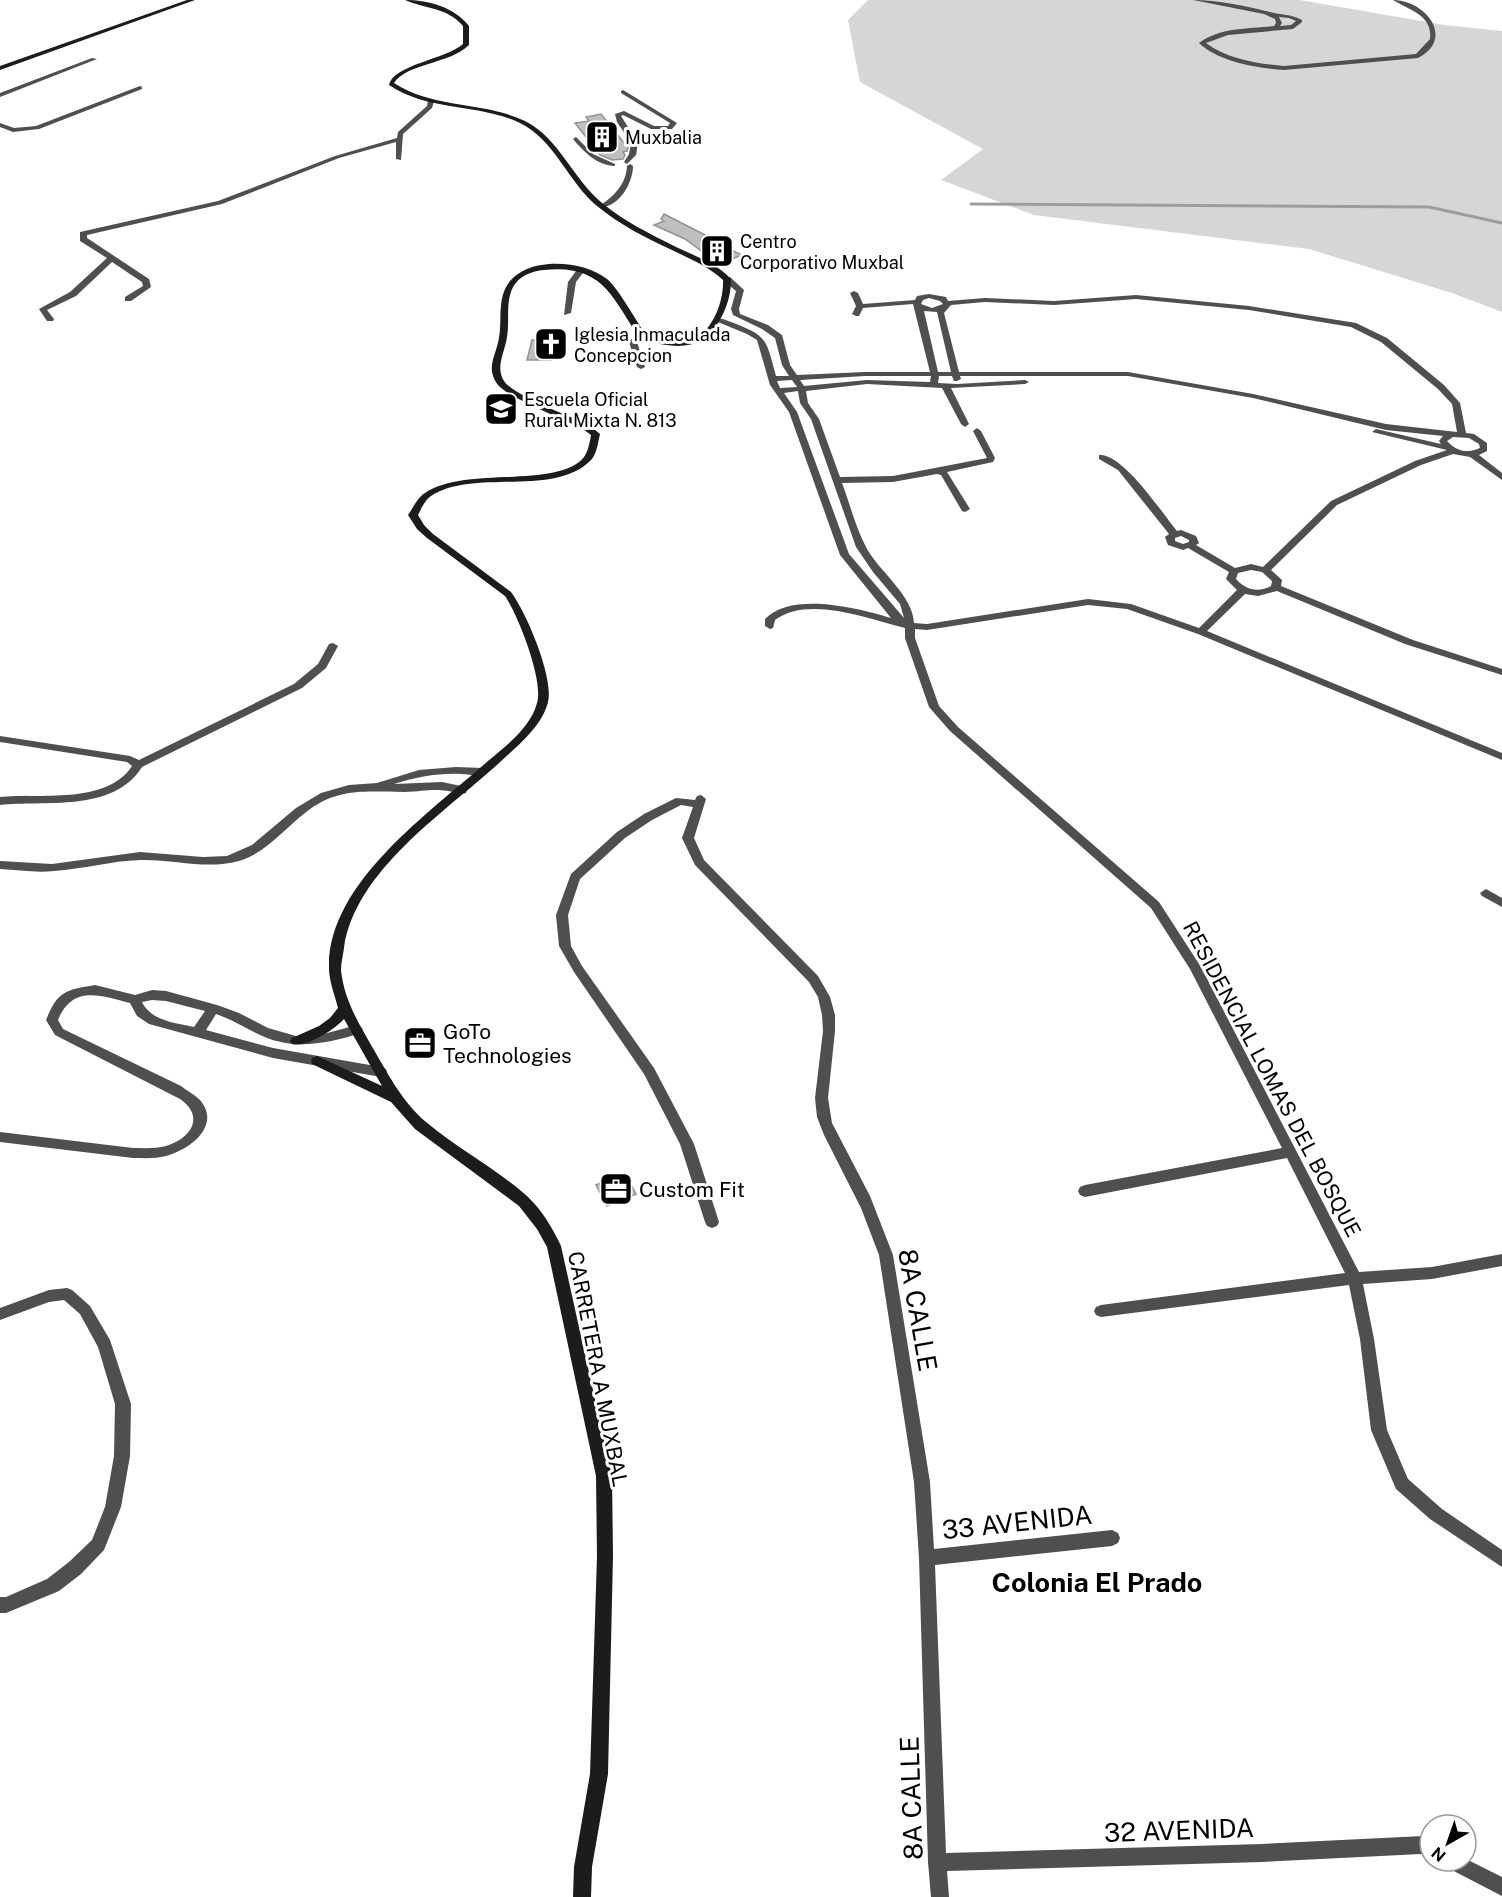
<svg xmlns="http://www.w3.org/2000/svg" width="1502" height="1897" font-family="'Public Sans',sans-serif">
	<rect width="100%" height="100%" fill="#fff"/>
	<polygon fill="#d6d6d6" points="868,0 1300,0 1444,25 1502,31 1502,312 1452,293 1309,249 1034,215 941,180 983,149 860,82 848,20"/>
	<g fill="none" stroke-linecap="round" stroke-linejoin="round">
		<polyline stroke="#9d9d9d" stroke-width="3" points="971,204 1429,207 1502,223"/>
	</g>
	<g fill="#bfbfbf" stroke="#939393" stroke-width="1.5">
		<polygon points="601,114 628,148 627,151 623,152 625,155 623,159 612,160 600,155 575,123 589,121 586,117"/>
		<polygon points="664,214 717,241 718,244 742,255 727,261 703,252 685,239 654,225 664,221 661,219"/>
		<polygon points="532,340 555,340 551,360 527,360"/>
		<polygon points="625,1173 636,1194 607,1206 596,1185"/>
	</g>
	<g fill="none" stroke-linecap="round" stroke-linejoin="round">
		<g fill="#4f4f4f" fill-rule="evenodd">
			<path d="M1193,0C1218,0 1245,6 1270,12C1281,15 1291,14 1302,20V22L1293,29L1228,35L1206,43C1227,59 1259,64 1284,66L1416,54L1430,39C1433,15 1409,10 1393,0C1425,0 1456,38 1418,58L1284,70C1257,68 1219,62 1199,43C1220,27 1249,29 1274,26L1276,23L1275,19L1264,14ZM1279,17L1289,18L1296,21L1291,25L1280,26L1282,23Z"/>
			<polygon points="92,58 97,59 0,97 0,93"/>
			<polygon points="140,86 142,87 142,89 39,129 13,132 0,127 0,123 14,128 36,126"/>
			<polygon points="623,90 677,123 672,129 651,129 623,115 621,116 638,143 636,155 627,164 624,162 629,154 631,143 617,122 615,114 624,111 654,126 668,126 670,123 621,93 621,91"/>
			<polygon points="431,99 434,101 432,108 403,134 401,160 396,159 396,142 339,158 222,204 87,235 87,238 149,279 151,287 131,301 125,301 125,297 143,286 142,282 112,262 76,296 47,310 54,319 53,321 47,321 39,309 70,292 107,258 80,241 80,232 218,201 335,156 397,138 398,132 427,106 428,101"/>
			<path d="M576,137L593,154L615,164V166C598,166 584,152 573,139Z"/>
			<path d="M630,164L633,166C633,183 619,207 601,207V205C615,195 626,184 627,166Z"/>
			<polygon points="579,267 586,269 576,282 571,313 564,315 568,282"/>
			<path d="M724,277H730L744,290L739,309L740,314L768,325L782,335L790,365L797,375L865,372H930L913,304L863,308L859,316H856L852,314L856,306L850,293L854,291L858,293L863,304L915,300L917,296L929,294L946,297L948,301L985,298L1054,301L1136,295L1249,306L1356,323L1387,338L1444,385L1460,403L1466,433L1474,434L1487,443V451L1479,455L1502,473V480L1470,457L1453,454L1421,465L1337,505L1271,570L1282,580L1281,586L1413,640L1502,669V675L1405,644L1277,591L1258,596L1245,594L1207,631L1502,753V760L1198,634L1127,609L1088,605L927,630L915,629V638L939,706L958,727L1159,902L1201,967L1359,1272L1432,1267L1502,1254V1266L1432,1279L1363,1284L1374,1339L1387,1430L1408,1479L1442,1509L1502,1550V1567L1430,1519L1396,1489L1371,1430L1360,1339L1349,1285L1101,1317L1096,1315L1094,1311L1096,1307L1101,1305L1345,1273L1287,1158L1085,1197L1080,1195L1078,1191L1080,1187L1085,1185L1282,1148L1190,969L1151,908L950,731L929,707L905,638V628C869,619 808,595 775,620L773,628L770,629L765,626V619C791,591 859,608 891,618L840,555L789,412L770,385L757,340L747,334L713,320C719,316 724,320 731,322C768,336 766,339 776,376H789L782,365L775,338L762,329L733,315L731,309L736,291L724,281ZM929,298L940,301L943,304L932,308L921,304L923,300ZM1136,299L1249,310L1351,327L1381,342L1438,389L1452,404L1457,432L1386,424L1253,394L1128,372H959L944,313L951,305L985,302L1054,305ZM924,311L937,312L951,372H938ZM865,376H931L930,382L867,380L804,386L800,380ZM939,376H952L954,381H957L961,379L960,376H1128L1253,398L1386,430L1443,436L1439,441L1441,444L1376,429L1372,432L1447,450L1415,461L1331,501L1263,567L1251,564L1235,568L1196,545L1199,543L1196,536L1181,530L1177,531C1162,513 1123,453 1099,455V459L1118,470L1169,534L1165,537L1168,545L1183,550L1188,548L1229,572L1226,579L1237,590L1199,628L1131,604L1088,599L927,624L914,623C913,596 881,573 867,549C856,529 850,504 842,483L893,482L937,474L941,475L962,511L965,512L970,509L947,472L993,462L995,458L981,431L977,428L973,431L987,458L893,476L840,477L819,419L808,403L806,391L867,384L942,388L961,424L965,427L969,424L951,388L1025,384L1029,382L1025,380L957,384L938,383ZM792,380L797,387L780,388L777,381ZM798,391L800,403L811,419L856,547L873,572L900,604L904,618L849,554L797,412L784,393ZM1453,437L1469,438L1479,444L1480,448C1467,454 1456,451 1447,441ZM1181,536L1189,540V542L1183,544L1175,541V538ZM1251,570L1262,572L1272,581L1271,586C1258,593 1246,590 1236,579L1238,573Z"/>
			<polygon points="638,332 645,334 637,342 645,367 641,369 637,367 629,342"/>
			<path d="M333,643L338,646L326,668L302,688L142,767C113,813 44,800 0,805V797C38,793 107,805 132,766L127,762L0,742V736L130,756L139,760L294,684L318,664L329,644Z"/>
			<path d="M456,767L483,768L488,772C482,778 470,774 461,774C438,773 416,777 394,784L442,782L466,787L467,790L466,793L462,794C436,787 429,791 404,792C364,792 338,787 305,813C284,829 266,853 239,861C206,870 174,859 140,860C111,861 83,869 54,871C36,873 18,870 0,869V861L52,864L140,852L203,857L227,856L252,845L296,808L321,793L349,785L377,783L419,770Z"/>
			<polygon points="701,795 706,799 694,838 704,860 818,976 830,997 835,1015 835,1031 828,1098 832,1123 870,1196 893,1255 930,1482 934,1549 1112,1530 1118,1533 1120,1538 1118,1543 1112,1546 935,1565 946,1853 1262,1844 1423,1836 1430,1839 1430,1858 1421,1854 1262,1862 947,1871 949,1897 931,1897 928,1862 919,1558 914,1482 879,1255 861,1208 824,1135 817,1117 815,1098 823,1031 822,1015 818,997 809,982 695,865 682,838 693,807 681,805 652,820 625,838 580,879 568,915 571,946 582,966 654,1068 694,1144 719,1222 717,1226 712,1228 707,1226 705,1222 680,1144 644,1074 574,972 559,946 556,915 571,874 617,832 644,814 676,798 695,800 697,796"/>
			<polygon points="1486,889 1502,898 1502,907 1482,896 1480,893"/>
			<path d="M95,985L135,995L152,990L166,991L217,1005L239,1013L268,1028L296,1036L320,1035L357,1025L361,1027L363,1030L361,1033C326,1044 292,1051 258,1034C243,1027 231,1019 216,1014L206,1030L273,1048L381,1067L386,1069L387,1072L386,1075L381,1077L273,1058L149,1024L137,1016L130,1003C101,996 73,984 58,1020L63,1029L181,1086C187,1091 194,1094 200,1100C222,1126 189,1150 166,1156C155,1159 144,1158 133,1158L0,1142V1132L133,1148C144,1148 155,1149 166,1146C190,1139 206,1117 180,1099L55,1035L46,1020C58,991 65,990 95,985ZM152,1000L166,1001L205,1011L194,1027C176,1023 151,1021 142,1002Z"/>
			<polygon points="67,1288 72,1290 90,1306 110,1340 131,1404 130,1456 121,1507 104,1550 81,1574 59,1591 6,1613 0,1613 0,1597 6,1597 47,1579 69,1562 92,1540 105,1507 114,1456 115,1404 98,1347 80,1314 64,1300 49,1302 0,1320 0,1308 49,1290"/>
			<polygon points="1466,1859 1502,1877 1502,1896 1446,1867 1443,1861 1466,1861"/>
		</g>
		<g fill="#1c1c1c" fill-rule="evenodd">
			<polygon points="187,0 195,0 0,70 0,66"/>
			<path d="M405,0C429,0 454,7 469,26V45C450,64 407,63 394,83C434,109 483,101 525,121C559,138 573,179 602,203C624,221 650,234 676,247C695,256 716,263 731,279C731,292 728,304 722,316C703,353 676,349 640,339C612,297 603,264 544,270C532,271 519,276 513,287C505,303 510,320 507,337C505,352 495,367 504,381C513,395 571,417 589,425L600,434C598,442 597,454 591,460C554,498 474,468 431,496C425,500 421,509 418,515L424,525L433,534L511,592C526,612 554,677 548,702C542,727 516,747 498,764C444,813 355,871 344,948C343,955 341,963 341,970C344,999 357,1020 371,1045C387,1072 402,1102 426,1122C458,1149 497,1169 528,1197C542,1210 553,1229 561,1246L612,1476L613,1556L608,1774L592,1867L591,1897H573L574,1867L590,1774L597,1556L596,1476L547,1247L537,1229L519,1206L415,1129L391,1102L312,1064L311,1061L312,1058L317,1056L382,1086L344,1019C334,1030 306,1048 292,1044L290,1041L292,1038L319,1026L330,1018L338,1008C335,996 329,981 329,968C327,883 431,812 488,761C506,746 531,727 537,703C544,681 518,615 505,596L427,538L417,529L408,515C413,508 418,497 425,493C464,466 559,489 584,457C588,452 590,441 591,435L583,429C565,420 509,398 498,385C485,368 496,356 499,338C502,321 498,305 505,289C521,255 582,259 607,279C619,289 636,321 646,335C659,339 674,344 688,341C712,335 724,302 723,280C708,266 690,259 672,250C646,238 620,225 597,206C568,182 555,140 520,123C478,103 429,112 389,85C393,65 446,59 463,44V26C447,7 425,9 405,0Z"/>
		</g>
	</g>
	<defs>
		<symbol id="building-square" viewBox="-11 -11 22 22"><rect x="-9" y="-9" width="18" height="18" rx="4" fill="#000" stroke="#fff"/><path d="M-4-6H4V6H1V3H-1V6H-4ZM-2.5-4.3h1.7v1.8h-1.7ZM.8-4.3h1.7v1.8H.8ZM-2.5-1h1.7V.8h-1.7ZM.8-1h1.7V.8H.8Z" fill="#fff"/></symbol>
		<symbol id="church-square" viewBox="-11 -11 22 22"><rect x="-9" y="-9" width="18" height="18" rx="4" fill="#000" stroke="#fff"/><path d="M-1.2-6h2.4v3.5h3.3v2.4h-3.3V6h-2.4V-.1h-3.3v-2.4h3.3Z" fill="#fff"/></symbol>
		<symbol id="school-square" viewBox="-11 -11 22 22"><rect x="-9" y="-9" width="18" height="18" rx="4" fill="#000" stroke="#fff"/><path d="M0-5L7-2L0 1L-7-2ZM-4 1L0 2.5L4 1V4Q0 6-4 4Z" fill="#fff"/></symbol>
		<symbol id="office-square" viewBox="-11 -11 22 22"><rect x="-9" y="-9" width="18" height="18" rx="4" fill="#000" stroke="#fff"/><path d="M-6-3h4V-5.5h4V-3h4V5H-6ZM-1-4.5V-3h2v-1.5ZM-6 0V1H6V0Z" fill="#fff"/></symbol>
	</defs>
	<g fill-rule="evenodd">
		<use href="#building-square" x="583" y="118" width="38" height="38"/>
		<use href="#building-square" x="698" y="232" width="38" height="38"/>
		<use href="#church-square" x="532" y="325" width="38" height="38"/>
		<use href="#school-square" x="482" y="390" width="38" height="38"/>
		<use href="#office-square" x="401" y="1024" width="38" height="38"/>
		<use href="#office-square" x="597" y="1170" width="38" height="38"/>
	</g>
	<g text-anchor="middle" dominant-baseline="central" stroke-width="6" stroke-linejoin="round" paint-order="stroke">
		<g font-size="18" fill="#000" stroke="#fff" text-anchor="start">
			<text x="625" y="137">Muxbalia</text>
			<text x="740" y="241">Centro<tspan x="740" dy="21">Corporativo Muxbal</tspan></text>
			<text x="574" y="334">Iglesia Inmaculada<tspan x="574" dy="21">Concepcion</tspan></text>
			<text x="524" y="399">Escuela Oficial<tspan x="524" dy="21">Rural Mixta N. 813</tspan></text>
		</g>
		<g font-size="21" fill="#000" stroke="#fff" text-anchor="start">
			<text x="443" y="1031">GoTo<tspan x="443" dy="24">Technologies</tspan></text>
			<text x="639" y="1189">Custom Fit</text>
		</g>
		<g font-size="21" fill="#000" stroke="#fff">
			<text transform="translate(1272 1079) rotate(62)">RESIDENCIAL LOMAS DEL BOSQUE</text>
			<text transform="translate(598 1369) rotate(79)">CARRETERA A MUXBAL</text>
		</g>
		<g font-size="26" fill="#000" stroke="#fff">
			<text transform="translate(918 1310) rotate(80)">8A CALLE</text>
			<text transform="translate(1017 1522) rotate(-6)">33 AVENIDA</text>
			<text transform="translate(911 1798) rotate(-92)">8A CALLE</text>
			<text transform="translate(1179 1830) rotate(-2)">32 AVENIDA</text>
		</g>
		<g font-size="27" font-weight="bold" fill="#000" stroke="#fff">
			<text x="1097" y="1582">Colonia El Prado</text>
		</g>
	</g>
	<g transform="translate(1448 1843) rotate(220)"><circle r="28" fill="#ffffff" stroke="#999999" stroke-width="1.5"/>
	<path d="M0-4.5L10 22L0 15L-10 22Z" fill="#000000"/>
	<text y="-9" font-size="16" font-weight="bold" text-anchor="middle" fill="#000000">N</text>
	</g>
</svg>
